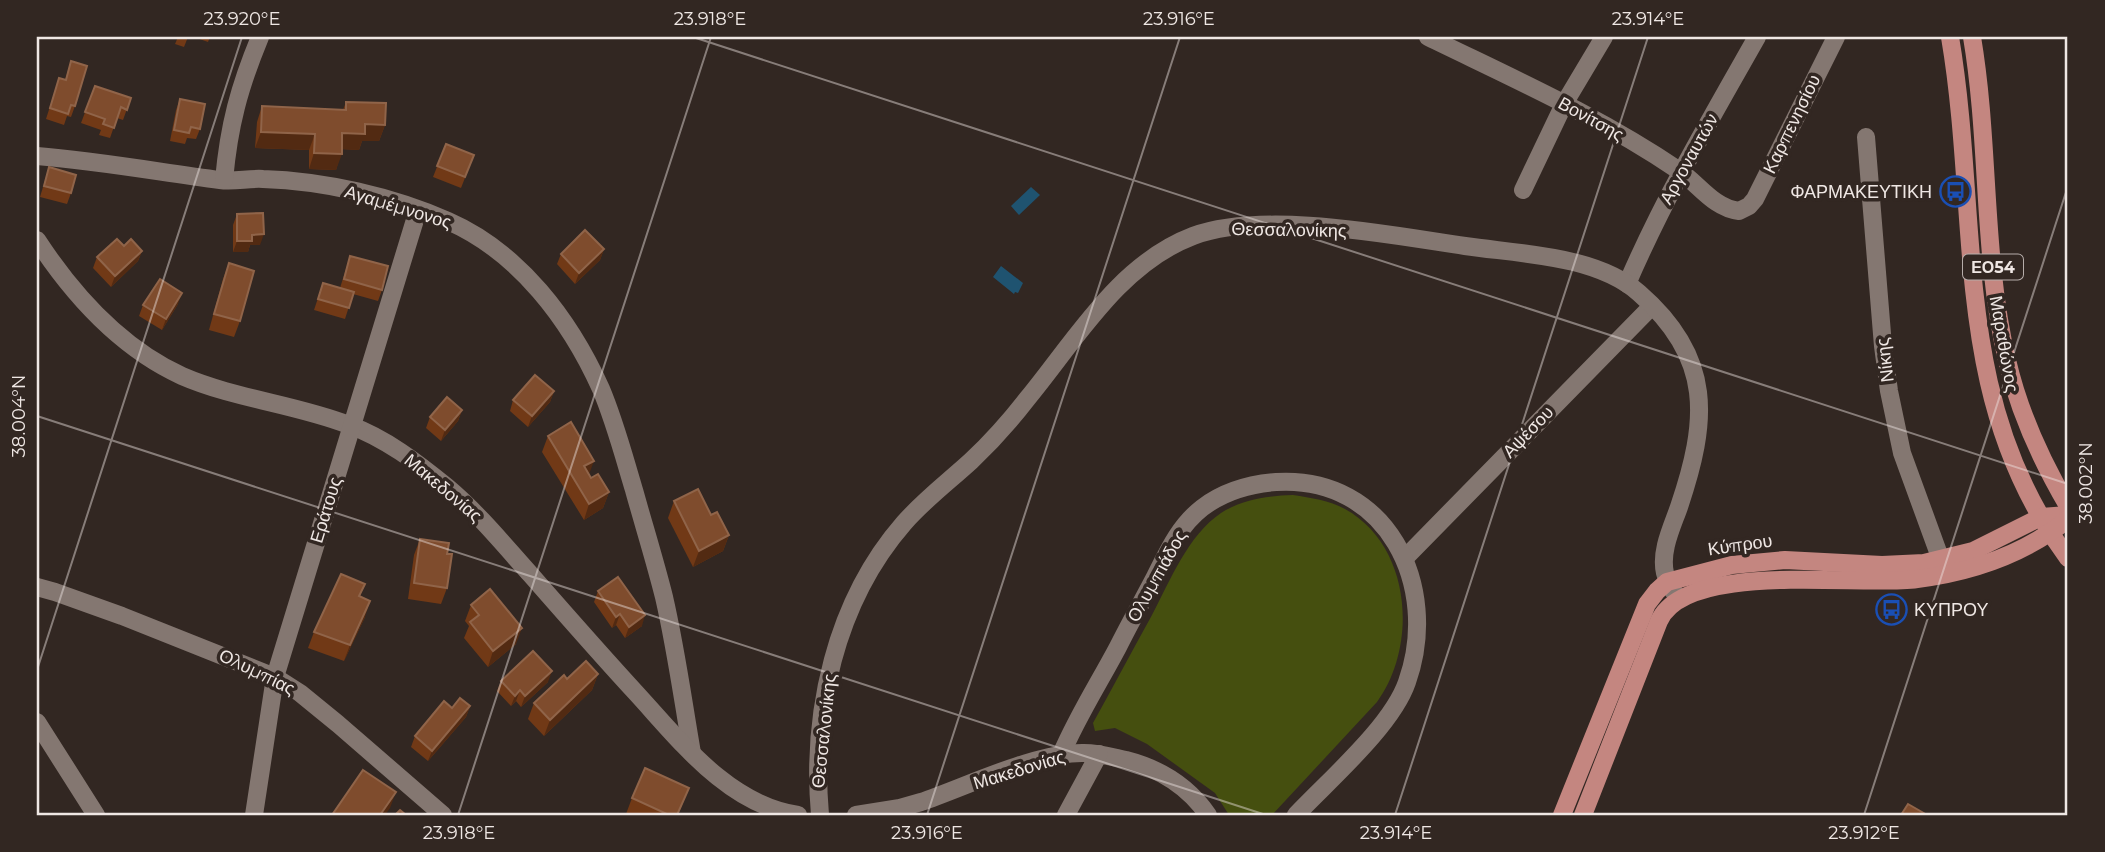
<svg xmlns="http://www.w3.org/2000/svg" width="2105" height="852" font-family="Montserrat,sans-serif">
	<rect width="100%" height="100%" fill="#322722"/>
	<path fill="#454f0f" d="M1293,495C1311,498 1329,500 1345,509C1412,546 1418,646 1377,702L1272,815H1229L1215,793L1147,744L1115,728L1095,731L1093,723C1113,687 1132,651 1152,615C1170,581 1188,535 1221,513C1243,499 1267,496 1293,495Z"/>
	<g fill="#1f5370">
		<polygon points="1031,187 1040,195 1019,215 1011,206"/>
		<polygon points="1001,266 1023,283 1018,293 1015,292 1014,294 993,277"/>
	</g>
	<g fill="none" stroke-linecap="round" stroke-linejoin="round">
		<g stroke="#847771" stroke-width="18">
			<path d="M1428,37C1512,78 1600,117 1678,170C1698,183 1713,208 1739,211L1749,206L1755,199L1836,37"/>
			<polyline points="1866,137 1883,346 1889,391 1902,453 1941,560 1948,570"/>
			<path d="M37,156C98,161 159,172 220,180C234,182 249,178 263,179C324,181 391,196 448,221C519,252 570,320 601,389C615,422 624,457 634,490C644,526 655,561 664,597C676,649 683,701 692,753"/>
			<path d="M224,180C229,125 239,88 260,37"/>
			<polyline points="1523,190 1564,104 1604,37"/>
			<path d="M37,240C73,295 121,348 182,376C235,399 295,404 349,425C385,438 418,463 447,487C478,513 504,545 531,575C566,615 601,655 637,694C681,742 729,805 798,815"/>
			<path d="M1627,284C1664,198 1711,118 1757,37"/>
			<polyline points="1405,558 1652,306"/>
			<polyline points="37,587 55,592 122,616 275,677 300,693 338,724 443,815"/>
			<polyline points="37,722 96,815"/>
			<path d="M1061,755C1077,717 1099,683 1118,647C1130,623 1143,600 1155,577C1168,551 1179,526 1202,508C1224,491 1250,484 1276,482C1387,475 1441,586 1407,682C1392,726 1329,780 1296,815"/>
			<polyline points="254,815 275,677 418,210"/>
			<path d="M820,815C811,713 835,602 904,523C924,500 948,482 971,461C991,442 1010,421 1027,399C1075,341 1119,264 1193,236C1264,210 1390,235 1465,246C1519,254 1596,255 1639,293C1714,358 1708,421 1679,507C1672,527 1660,551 1665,573C1667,583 1673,591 1679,599"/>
			<path d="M856,815L900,808L921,802C968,786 1036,752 1084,753C1099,753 1112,757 1126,760C1161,769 1188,786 1208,815"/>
			<polyline points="1066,815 1099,754"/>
		</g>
		<g stroke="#c48680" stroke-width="18">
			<path d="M1950,37C1981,220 1949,399 2068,558"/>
			<path d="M1972,37C1990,143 1982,254 2007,360C2019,412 2041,460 2068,506"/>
			<polyline points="1562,815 1647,604 1657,591 1667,582 1732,565 1785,560 1882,565 1924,563 1973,551 2041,517 2068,515"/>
			<path d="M1583,815L1659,621C1686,560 1860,587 1917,579C1972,572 2025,554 2068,519"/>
		</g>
	</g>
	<g fill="#713916">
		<polygon points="178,37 188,37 184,47 175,44"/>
		<polygon points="194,37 210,37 208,42"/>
		<polygon points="71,61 75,106 71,117 67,116 64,125 46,119 59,78 65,80"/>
		<polygon points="95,86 131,98 123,120 117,118 110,138 99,135 101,130 81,123"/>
		<polygon points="180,99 200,129 196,139 187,138 185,144 170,141 176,110"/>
		<polygon points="346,102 385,125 379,141 362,141 359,150 342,149 336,170 309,169 309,150 255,148 257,122 262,106 343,110"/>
		<polygon points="446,144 474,155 461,188 433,177"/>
		<polygon points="49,167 71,193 67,204 40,197"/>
		<polygon points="237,214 260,245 250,245 248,252 233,252 233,225"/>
		<polygon points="124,246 142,251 138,261 111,287 93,268 97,257"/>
		<polygon points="604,249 600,260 575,284 557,264 561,254"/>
		<polygon points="350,256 382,290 378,301 353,294 345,319 314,310 323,283 340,288"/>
		<polygon points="229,263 240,321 234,337 209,330 223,279"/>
		<polygon points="178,304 162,330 139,316 143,305"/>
		<polygon points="554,391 550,402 528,427 510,411 513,400"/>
		<polygon points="462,410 458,421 441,441 426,428 430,417"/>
		<polygon points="548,436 589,474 591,478 609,492 603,508 584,520 542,452"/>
		<polygon points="674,501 711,515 729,535 723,551 693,567 668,518"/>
		<polygon points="420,539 447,554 447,588 441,604 408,599 414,555"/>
		<polygon points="365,584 360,596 365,617 344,661 308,648 314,632"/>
		<polygon points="598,591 642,626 625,638 616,625 612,628 594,602"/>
		<polygon points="471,605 516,644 488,667 464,638 469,626 465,621"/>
		<polygon points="598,674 592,690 544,736 528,719 534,703 567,679"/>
		<polygon points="501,681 548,682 521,707 516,701 511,706 497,691"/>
		<polygon points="470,706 466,717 428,761 411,747 415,736 452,708"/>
		<polygon points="689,788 678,815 629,815 626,814 632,798"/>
	</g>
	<g fill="#522a12">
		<polygon points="365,124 385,125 379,141 362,141 359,150 337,149 342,133"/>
		<polygon points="261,132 315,134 309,150 255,148"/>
		<polygon points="314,153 342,154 336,170 309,169"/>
		<polygon points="264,234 260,245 250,245 248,252 233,252 237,241 252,235"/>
		<polygon points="604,249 600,260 575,284 579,273"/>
		<polygon points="142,251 138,261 111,287 115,276"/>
		<polygon points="182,293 178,304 162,330 166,319"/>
		<polygon points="554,391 550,402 528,427 532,416"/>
		<polygon points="462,410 458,421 441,441 445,430"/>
		<polygon points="594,461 588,477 584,466"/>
		<polygon points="609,492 603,508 584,520 589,504"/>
		<polygon points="729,535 723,551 693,567 699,551"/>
		<polygon points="370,601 365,617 344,661 350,645"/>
		<polygon points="620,614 616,625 612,628 616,617"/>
		<polygon points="645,615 642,626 625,638 629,627"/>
		<polygon points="522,628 516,644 488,667 493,651"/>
		<polygon points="552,671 548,682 521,707 525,696"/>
		<polygon points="598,674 592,690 544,736 550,720"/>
		<polygon points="520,690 516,701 511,706 515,696"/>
		<polygon points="470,706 466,717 428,761 432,751"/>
		<polygon points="396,792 390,808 385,815 380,815"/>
	</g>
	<g fill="#7f4c2d" stroke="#906449" stroke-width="2">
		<polygon points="71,61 87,66 75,106 71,105 68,114 50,108 59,78 66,80"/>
		<polygon points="95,86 131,98 127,110 121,107 114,128 103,124 105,119 85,112"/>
		<polygon points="180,99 205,104 200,129 191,127 189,133 174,130"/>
		<polygon points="346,102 386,103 385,125 365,124 365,134 342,133 342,154 314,153 315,134 261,132 262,106 346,110"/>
		<polygon points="446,144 474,155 465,177 437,166"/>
		<polygon points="49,167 76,175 71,193 44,186"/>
		<polygon points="263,213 264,234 252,235 252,241 237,241 237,214"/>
		<polygon points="585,230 604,249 579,273 561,254"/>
		<polygon points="117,239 124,246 131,239 142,251 115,276 97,257"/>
		<polygon points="350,256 388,266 382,290 344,279"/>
		<polygon points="229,263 254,271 240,321 214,314"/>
		<polygon points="160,279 182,293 166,319 143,305"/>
		<polygon points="323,283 354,292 349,308 318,299"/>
		<polygon points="535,375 554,391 532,416 513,400"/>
		<polygon points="447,397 462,410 445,430 430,417"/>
		<polygon points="571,422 594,461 584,466 591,478 598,474 609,492 589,504 548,436"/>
		<polygon points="698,489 711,515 717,512 729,535 699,551 674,501"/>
		<polygon points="420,539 449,543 447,554 452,554 447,588 414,583"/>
		<polygon points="341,574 365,584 359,596 370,601 350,645 314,632"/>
		<polygon points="618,577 645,615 629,627 620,614 616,617 598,591"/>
		<polygon points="490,589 522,628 493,651 470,622 479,615 471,605"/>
		<polygon points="533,651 552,671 525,696 520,690 515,696 501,681"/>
		<polygon points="586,661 598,674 550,720 534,703 564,675 567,679"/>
		<polygon points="460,698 470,706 432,751 415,736 444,701 452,708"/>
		<polygon points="645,768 689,788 677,815 669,815 632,798"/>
		<polygon points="363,770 396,792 380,815 332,815"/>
		<polygon points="1908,804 1927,815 1901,815"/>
		<polygon points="400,810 406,815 395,815"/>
	</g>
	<path fill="none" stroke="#efe7e4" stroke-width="2" stroke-opacity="0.45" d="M693,37L2068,484M37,416L1266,815M37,670L242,37M458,815L711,37M927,815L1180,37M1395,815L1648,37M1864,815L2068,186"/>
	<defs>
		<symbol id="bus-ring" viewBox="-11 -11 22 22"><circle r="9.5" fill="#322722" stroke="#1a4fb4" stroke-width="1.5"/><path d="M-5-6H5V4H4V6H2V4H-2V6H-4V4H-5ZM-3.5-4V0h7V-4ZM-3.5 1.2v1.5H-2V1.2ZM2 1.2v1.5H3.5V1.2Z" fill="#1a4fb4"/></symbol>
	</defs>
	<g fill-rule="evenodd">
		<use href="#bus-ring" x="1938" y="174" width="35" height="35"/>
		<use href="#bus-ring" x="1874" y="592" width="35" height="35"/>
	</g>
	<g text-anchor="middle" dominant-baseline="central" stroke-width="7" stroke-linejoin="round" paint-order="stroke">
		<rect fill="#322722" stroke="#b6adaa" stroke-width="2" x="1963" y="254.5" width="60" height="25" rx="5"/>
		<g font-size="16" font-weight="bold" fill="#efe7e4">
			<text x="1993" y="267">ΕΟ54</text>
		</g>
		<g font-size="18" fill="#efe7e4" stroke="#322722">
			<text transform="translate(1591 119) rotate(29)">Βονίτσης</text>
			<text transform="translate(1792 124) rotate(-64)">Καρπενησίου</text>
			<text transform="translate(1689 159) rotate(-61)">Αργοναυτών</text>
			<text transform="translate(398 207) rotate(17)">Αγαμέμνονος</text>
			<text transform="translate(1289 230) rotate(1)">Θεσσαλονίκης</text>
			<text transform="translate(2004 344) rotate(80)">Μαραθώνος</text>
			<text transform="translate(1885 360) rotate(-97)">Νίκης</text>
			<text transform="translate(1528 432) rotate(-46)">Αψέσου</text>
			<text transform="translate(443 488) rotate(40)">Μακεδονίας</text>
			<text transform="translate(326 510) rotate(-73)">Εράτους</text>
			<text transform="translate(1740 545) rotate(-8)">Κύπρου</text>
			<text transform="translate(1157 576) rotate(-61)">Ολυμπιάδος</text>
			<text transform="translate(257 672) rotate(26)">Ολυμπίας</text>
			<text transform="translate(824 731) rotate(-84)">Θεσσαλονίκης</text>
			<text transform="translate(1019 770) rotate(-17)">Μακεδονίας</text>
		</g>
		<g font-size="18" fill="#efe7e4" stroke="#322722" text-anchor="end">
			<text x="1932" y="192">ΦΑΡΜΑΚΕΥΤΙΚΗ</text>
			<text x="1914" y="610" text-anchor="start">ΚΥΠΡΟΥ</text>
		</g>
	</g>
	<rect width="2105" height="852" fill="none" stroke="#322722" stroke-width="77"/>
	<rect x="38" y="38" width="2028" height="776" fill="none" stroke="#efe7e4" stroke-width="2.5"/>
	<g font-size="18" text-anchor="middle" fill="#efe7e4">
		<text x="242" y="25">23.920°E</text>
		<text x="710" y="25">23.918°E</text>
		<text x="1179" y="25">23.916°E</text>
		<text x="1648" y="25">23.914°E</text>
		<text transform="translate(19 416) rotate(-90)" y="6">38.004°N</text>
		<text transform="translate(2086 483) rotate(-90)" y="6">38.002°N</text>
		<text x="459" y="839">23.918°E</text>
		<text x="927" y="839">23.916°E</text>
		<text x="1396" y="839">23.914°E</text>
		<text x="1864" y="839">23.912°E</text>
	</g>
</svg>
